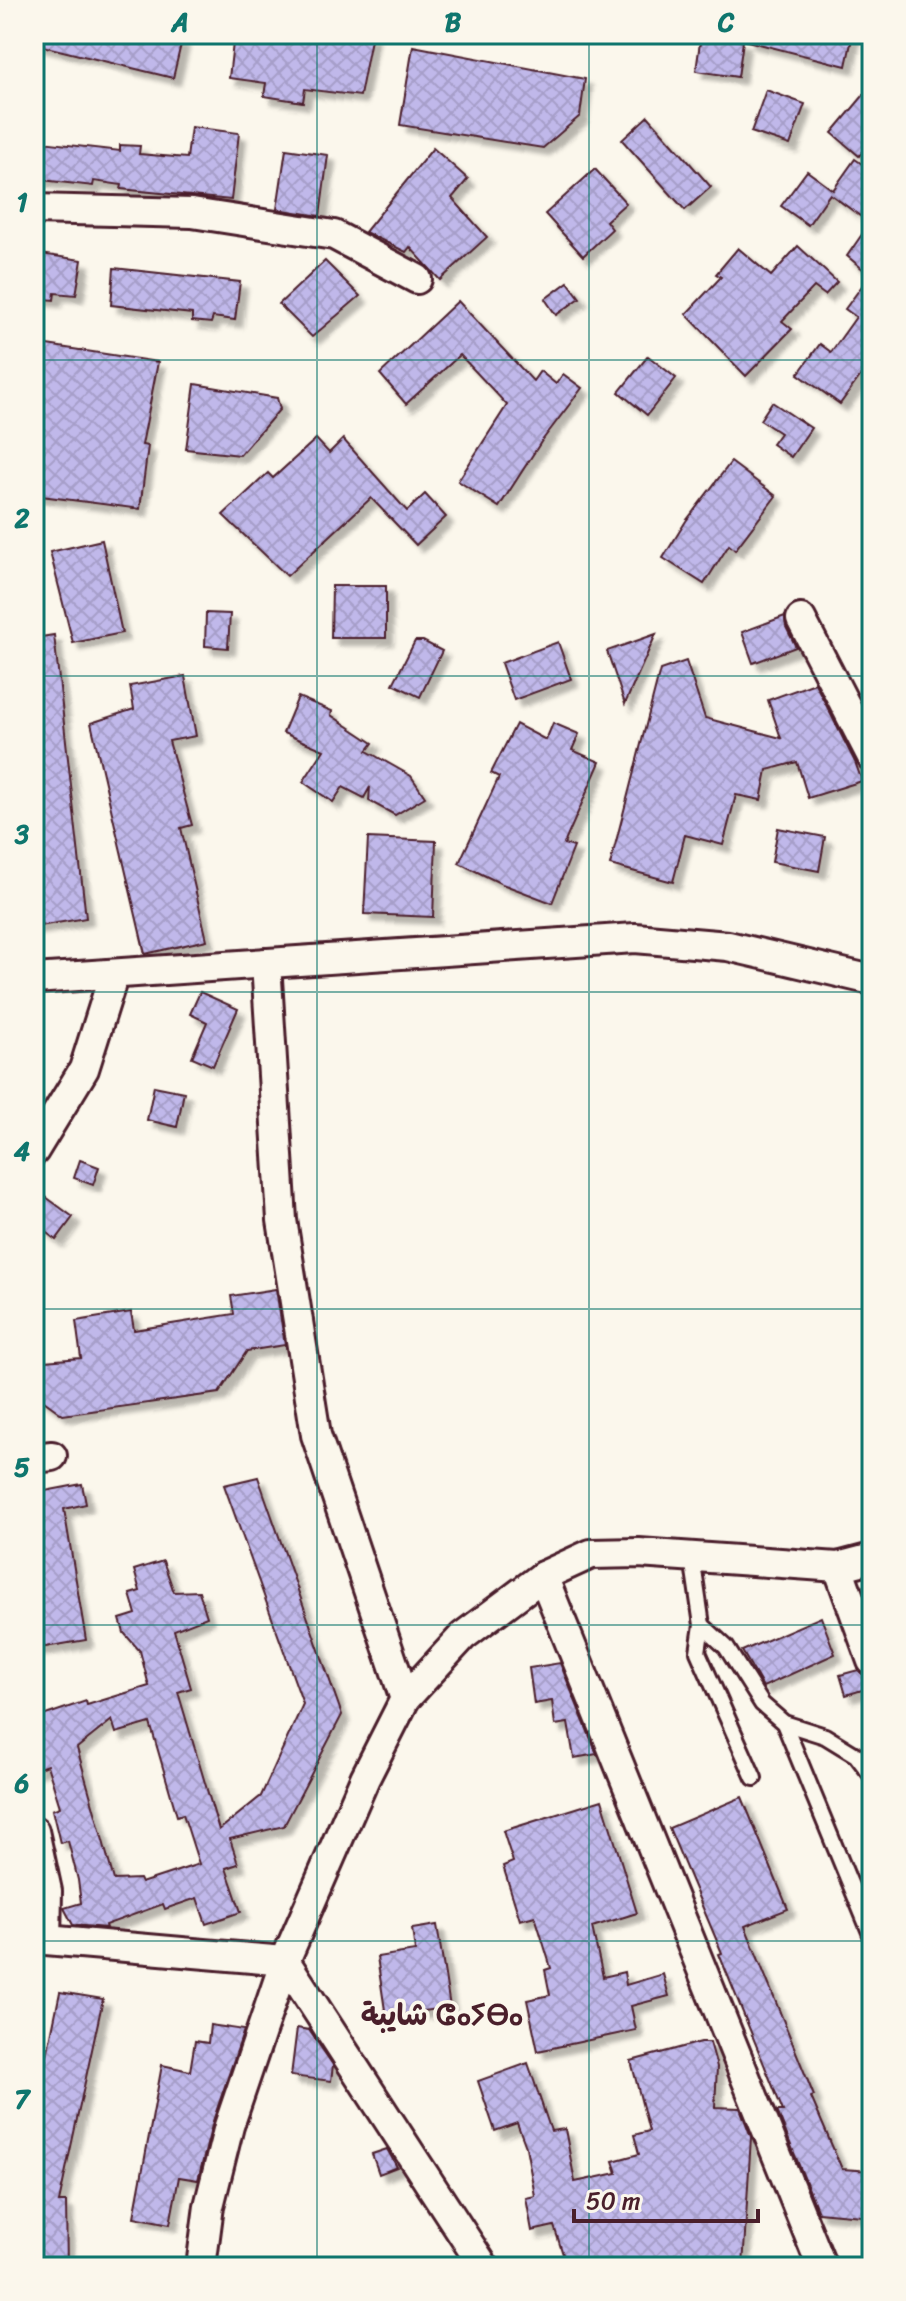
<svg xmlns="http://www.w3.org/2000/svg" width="906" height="2301" font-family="Sriracha,'Playpen Sans Arabic','Noto Sans Tifinagh',sans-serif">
	<defs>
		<pattern id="building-cross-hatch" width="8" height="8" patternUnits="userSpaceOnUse" patternTransform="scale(2)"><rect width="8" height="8" fill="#c0b8ea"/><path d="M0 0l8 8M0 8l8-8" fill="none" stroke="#a69ec9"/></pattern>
		<filter id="shadow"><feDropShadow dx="7" dy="7" stdDeviation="2" flood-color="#0004"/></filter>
	</defs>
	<rect width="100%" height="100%" fill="#fbf7ec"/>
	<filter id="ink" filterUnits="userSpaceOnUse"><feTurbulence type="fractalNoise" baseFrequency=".0125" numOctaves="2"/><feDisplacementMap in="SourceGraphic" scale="16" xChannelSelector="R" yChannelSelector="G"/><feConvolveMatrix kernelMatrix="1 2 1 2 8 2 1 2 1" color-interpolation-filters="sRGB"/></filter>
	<g filter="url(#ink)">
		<g fill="url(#building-cross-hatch)" stroke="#4a1f2b" stroke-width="2" fill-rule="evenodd" filter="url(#shadow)">
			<polygon points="34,34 156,34 182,40 173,78 34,44"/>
			<polygon points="234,34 372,34 360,96 305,89 303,102 264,96 266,83 229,78"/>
			<polygon points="748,34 853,34 846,66 747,41"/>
			<polygon points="701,35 743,41 738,77 696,71"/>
			<polygon points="413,46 585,79 580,116 543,148 400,125"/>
			<polygon points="872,85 872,141 859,156 832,133"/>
			<polygon points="766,90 805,104 790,145 751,132"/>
			<polygon points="648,116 711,187 685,210 622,140"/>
			<polygon points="191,127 239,133 231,200 121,189 122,185 94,181 93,186 34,179 34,141 120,151 120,145 140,146 139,154 187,158"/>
			<polygon points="433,148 468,179 452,198 487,237 440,280 410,247 406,252 365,232"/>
			<polygon points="286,149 328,155 320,216 277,209"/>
			<polygon points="855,159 872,171 872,199 860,216 830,194 808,225 781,206 807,171 833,190"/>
			<polygon points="595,169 626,203 606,221 612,229 583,256 545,214"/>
			<polygon points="872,220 872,360 840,404 798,374 820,344 831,352 856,317 845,309 870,275 847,256"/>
			<polygon points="798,246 837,282 825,295 814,287 782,321 792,329 746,376 686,314 721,277 716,274 738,248 771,276"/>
			<polygon points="34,253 82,260 76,295 55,293 54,300 36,298"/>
			<polygon points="325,261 360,296 312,337 279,304"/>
			<polygon points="114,268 240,282 235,320 213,317 211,323 192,321 192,314 111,305"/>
			<polygon points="568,282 580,298 556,315 545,299"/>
			<polygon points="458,301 533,381 540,371 556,384 563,374 582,388 541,442 499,507 458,481 507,405 460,355 406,404 380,374"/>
			<polygon points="34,343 158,362 142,445 148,446 140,509 34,495"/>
			<polygon points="648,356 676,378 647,415 619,392"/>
			<polygon points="195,384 277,398 280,409 240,455 186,449"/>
			<polygon points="772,402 811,428 791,457 772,444 780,433 760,420"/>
			<polygon points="316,439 329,453 343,439 407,511 425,494 446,517 416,545 371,498 287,576 223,515 268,473 273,478"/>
			<polygon points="731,462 776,496 735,550 729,545 704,584 663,558 686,521"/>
			<polygon points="102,540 122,633 73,643 50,552"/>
			<polygon points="332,586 386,586 386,638 331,638"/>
			<polygon points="206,613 230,614 228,648 205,646"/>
			<polygon points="785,616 786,627 796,647 753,663 742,632"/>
			<polygon points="656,634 625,704 607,651"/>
			<polygon points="54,635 86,918 34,927 34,638"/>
			<polygon points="415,641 423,641 442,651 420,697 393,684"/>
			<polygon points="558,642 571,679 514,700 501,663"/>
			<polygon points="686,661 705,718 781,738 768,700 815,683 855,762 862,781 808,798 797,762 767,770 761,800 736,795 723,845 685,835 673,882 610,865 660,670"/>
			<polygon points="185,676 196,736 169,741 192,825 181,828 207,940 145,954 91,723 134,709 130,686"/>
			<polygon points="298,697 332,711 331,715 373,743 367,751 411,776 425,797 395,815 369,801 370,787 364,798 343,787 333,802 303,782 324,750 283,733"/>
			<polygon points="553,723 579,734 572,750 600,762 564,844 574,847 552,903 502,884 459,863 499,777 491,773 516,724 546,740"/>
			<polygon points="778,828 825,837 819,871 772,862"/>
			<polygon points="368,838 436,841 433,917 364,914"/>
			<polygon points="200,992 238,1009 213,1066 192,1057 207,1022 190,1014"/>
			<polygon points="154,1086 184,1092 177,1127 147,1120"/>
			<polygon points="80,1160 99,1167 93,1185 74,1178"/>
			<polygon points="46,1197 73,1217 56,1240 34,1223 34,1213"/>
			<polygon points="276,1289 285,1345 247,1351 219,1393 63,1415 37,1396 44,1361 81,1358 76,1321 131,1312 134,1330 234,1314 231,1296"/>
			<path d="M258,1477L342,1715L284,1826L230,1839L238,1864L226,1868L241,1912L206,1924L197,1898L165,1909L163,1904L105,1925L106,1928L73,1925L64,1908L81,1903L78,1880L68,1841L60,1843L52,1810L60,1807L47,1765L34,1770V1719L86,1701L87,1705L149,1686L140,1651L124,1633L120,1619L136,1614L130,1594L140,1591L134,1570L163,1561L174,1592L199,1591L207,1617L174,1630L191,1688L178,1692L219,1830L261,1796L303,1704L224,1485ZM112,1720L116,1733L150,1723L177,1816L183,1814L199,1864L141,1883L139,1879L114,1880L77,1748Z"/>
			<polygon points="82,1484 86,1504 64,1509 86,1640 34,1649 34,1493"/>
			<polygon points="821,1617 835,1654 763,1687 742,1651"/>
			<polygon points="560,1663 597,1754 574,1758 568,1723 555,1725 552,1701 534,1704 529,1668"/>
			<polygon points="858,1670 862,1674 872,1678 872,1687 846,1695 840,1675"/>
			<polygon points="742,1797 788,1909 745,1926 814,2096 811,2097 842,2169 872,2171 872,2217 818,2212 777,2111 783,2111 719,1954 722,1953 669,1828"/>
			<polygon points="602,1800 637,1913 592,1927 603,1977 624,1972 626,1985 663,1974 669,1996 631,2006 636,2030 538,2051 527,2000 550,1995 545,1970 551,1968 535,1916 520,1920 503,1866 513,1862 503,1831"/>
			<polygon points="437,1925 450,2007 386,2017 377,1957 415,1951 412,1929"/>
			<polygon points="60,1992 103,1999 59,2202 66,2202 67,2267 34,2267 34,2118"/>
			<polygon points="210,2025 244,2030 213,2121 198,2180 179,2177 170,2224 134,2217 162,2065 190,2071 195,2041 208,2043"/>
			<polygon points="297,2028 309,2030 333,2065 331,2081 291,2076"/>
			<polygon points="701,2042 710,2042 717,2067 715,2107 740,2108 751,2137 743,2267 567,2267 554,2226 532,2231 526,2198 535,2196 526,2147 517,2123 495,2131 478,2081 528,2063 551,2131 565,2129 575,2182 617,2173 613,2161 639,2154 634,2135 649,2131 631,2061"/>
			<polygon points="387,2149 397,2167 379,2174 372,2154"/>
		</g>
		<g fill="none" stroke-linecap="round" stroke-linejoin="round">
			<defs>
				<g id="lane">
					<polyline points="692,1557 702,1625 698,1652 754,1778"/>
					<polyline points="702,1625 726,1647 762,1704 784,1723 825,1736 856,1755 872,1776"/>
					<polyline points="784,1723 872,1937"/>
				</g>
				<g id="street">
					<polyline points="34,209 192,213 334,235 417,279"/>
					<polyline points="801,619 872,757"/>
					<polyline points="266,963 282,1220 316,1435 405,1699"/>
					<polyline points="34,979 635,938 728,946 872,980"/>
					<polyline points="34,1151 84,1069 114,974"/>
					<polyline points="34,1458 52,1456"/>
					<polyline points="838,1567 872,1661"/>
					<polyline points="543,1576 822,2267"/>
					<polyline points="34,1831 47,1891 46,1940"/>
					<polyline points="34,1935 46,1940 285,1961"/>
					<polyline points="285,1961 484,2267"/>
					<polyline points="201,2267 209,2206 229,2126 285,1961 365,1778 405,1699 463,1636 543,1576 591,1554 639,1553 838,1567 872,1558"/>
				</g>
			</defs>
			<use href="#lane" stroke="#4a1f2b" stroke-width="20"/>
			<use href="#street" stroke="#4a1f2b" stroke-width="34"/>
			<use href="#lane" stroke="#fbf7ec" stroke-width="14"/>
			<use href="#street" stroke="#fbf7ec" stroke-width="28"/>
		</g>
	</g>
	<path fill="none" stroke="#0f766e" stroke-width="2" stroke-opacity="0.55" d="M317,34V2267M589,34V2267M34,360H872M34,676H872M34,992H872M34,1309H872M34,1625H872M34,1941H872"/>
	<g text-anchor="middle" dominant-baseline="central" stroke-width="7" stroke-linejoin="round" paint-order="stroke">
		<g font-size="30" font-weight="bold" fill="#4a1f2b" stroke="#fbf7ec">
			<text x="442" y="2015">شايبة ⵛⴰⵢⴱⴰ</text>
		</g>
	</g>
	<rect width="906" height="2301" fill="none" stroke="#fbf7ec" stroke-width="88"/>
	<path d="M574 2209v12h184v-12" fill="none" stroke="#4a1f2b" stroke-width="4"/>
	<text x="586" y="2209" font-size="24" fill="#4a1f2b" stroke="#fbf7ec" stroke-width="6" paint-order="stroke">50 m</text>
	<rect x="44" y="44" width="818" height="2213" fill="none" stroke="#0f766e" stroke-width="3"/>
	<g font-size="26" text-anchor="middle" font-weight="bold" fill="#0f766e">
		<text x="180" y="31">A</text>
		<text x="453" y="31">B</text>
		<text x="726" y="31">C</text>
		<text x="22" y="211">1</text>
		<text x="22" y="527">2</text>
		<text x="22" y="843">3</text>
		<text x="22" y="1160">4</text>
		<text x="22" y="1476">5</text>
		<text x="22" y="1792">6</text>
		<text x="22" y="2108">7</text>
	</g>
</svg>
